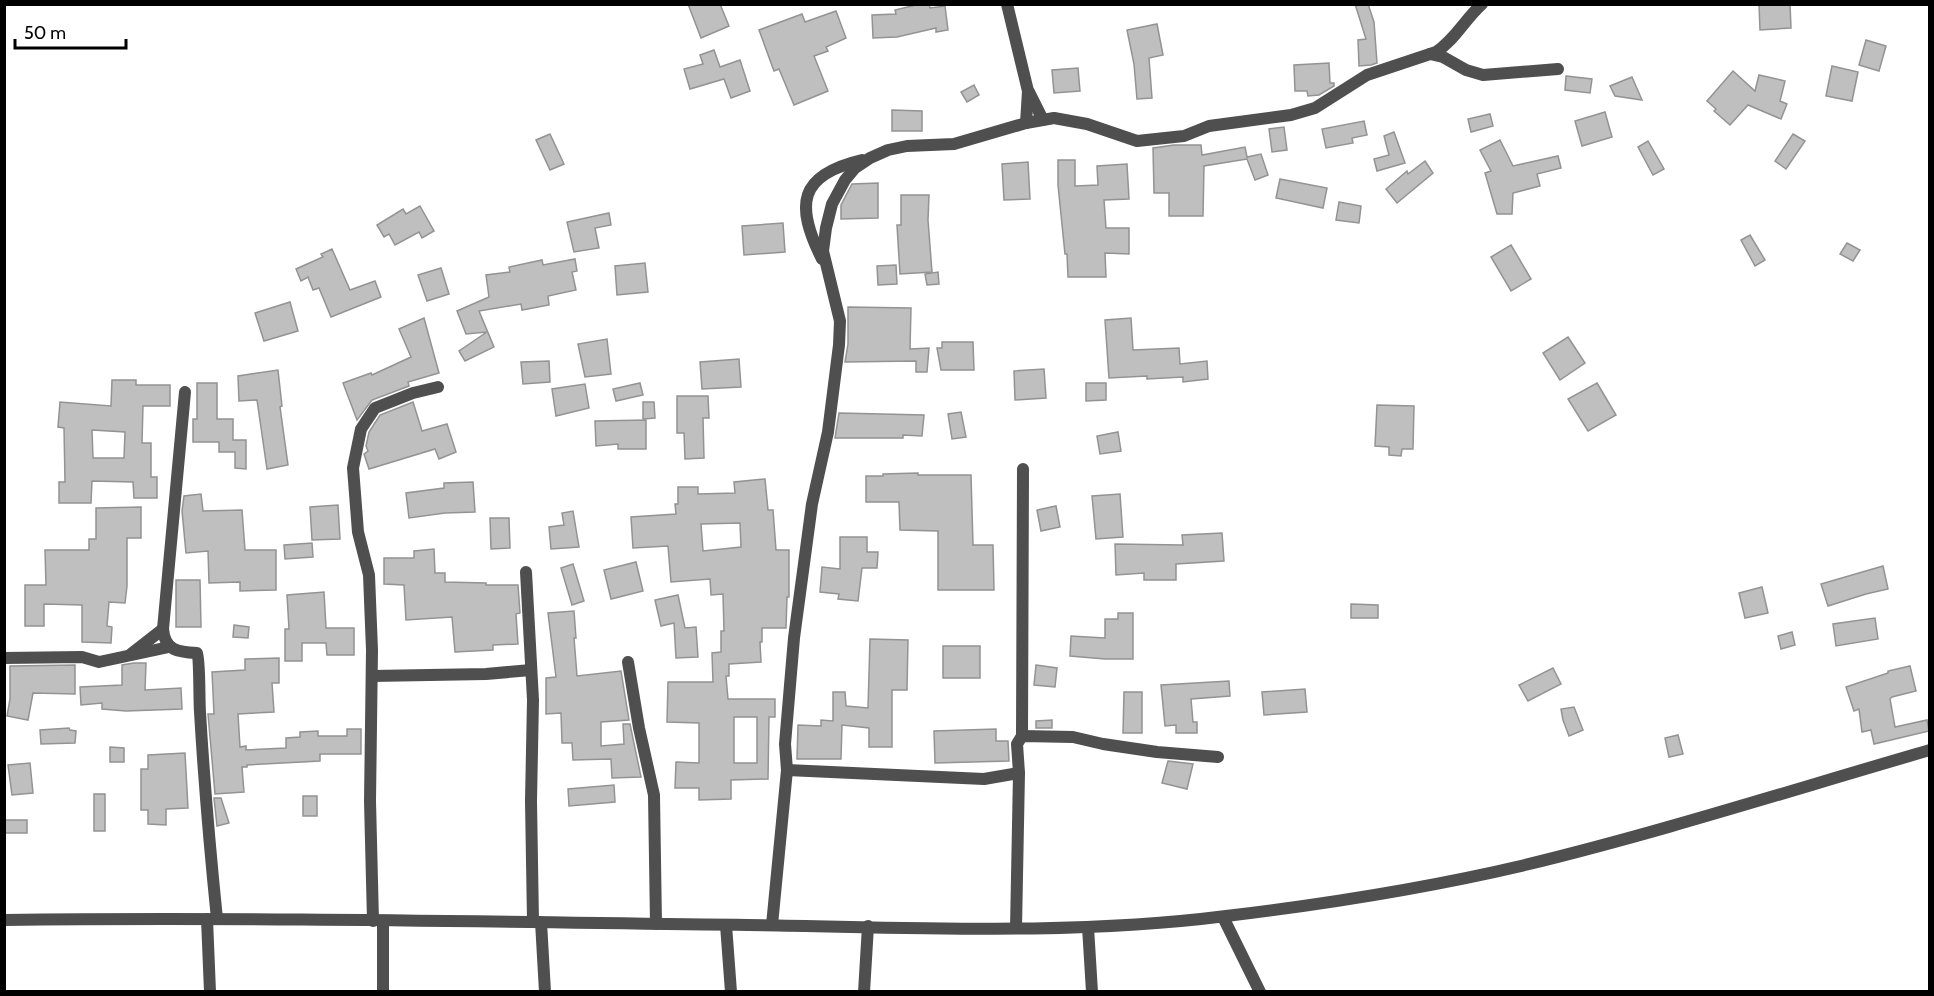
<svg xmlns="http://www.w3.org/2000/svg" width="1934" height="996" font-family="Cabin,sans-serif">
	<rect width="100%" height="100%" fill="#fff"/>
	<g fill="#bfbfbf" stroke="#939393" stroke-width="1.5" fill-rule="evenodd">
		<polygon points="688,4 720,4 729,26 701,38"/>
		<polygon points="920,4 929,4 930,8 945,6 948,30 936,32 936,28 897,37 873,38 872,15 896,14 895,10"/>
		<polygon points="1355,4 1368,4 1374,22 1377,63 1371,65 1359,66 1358,40 1366,39"/>
		<polygon points="1759,4 1790,4 1791,28 1760,30"/>
		<polygon points="836,11 846,38 826,47 828,51 814,56 828,91 794,105 779,69 774,71 759,30 802,14 805,22"/>
		<polygon points="1157,24 1163,55 1149,58 1152,98 1137,99 1134,64 1127,30"/>
		<polygon points="1866,40 1886,46 1879,71 1859,65"/>
		<polygon points="714,50 720,67 740,60 750,91 731,98 724,79 690,89 684,69 703,64 700,55"/>
		<polygon points="1329,63 1330,83 1334,83 1334,86 1319,95 1308,96 1307,91 1295,91 1294,65"/>
		<polygon points="1832,66 1858,72 1852,101 1826,96"/>
		<polygon points="1078,68 1080,91 1054,93 1052,70"/>
		<polygon points="1733,71 1755,91 1759,75 1785,81 1780,101 1787,104 1781,119 1748,105 1730,125 1714,111 1716,109 1707,101"/>
		<polygon points="1566,76 1592,79 1590,93 1565,90"/>
		<polygon points="1632,77 1642,100 1615,96 1610,86"/>
		<polygon points="974,85 979,95 967,102 961,92"/>
		<polygon points="892,110 922,111 922,131 892,131"/>
		<polygon points="1605,112 1612,137 1582,146 1575,121"/>
		<polygon points="1490,114 1493,126 1471,132 1468,119"/>
		<polygon points="1364,121 1367,135 1352,138 1353,143 1326,148 1322,129"/>
		<polygon points="1284,127 1287,150 1272,152 1269,129"/>
		<polygon points="1394,132 1405,163 1377,171 1374,159 1389,155 1384,136"/>
		<polygon points="550,134 564,164 550,170 536,140"/>
		<polygon points="1793,134 1805,141 1786,169 1775,161"/>
		<polygon points="1500,140 1513,166 1558,156 1561,168 1537,174 1540,186 1513,193 1512,214 1497,214 1485,173 1491,171 1480,150"/>
		<polygon points="1648,141 1664,169 1653,175 1638,147"/>
		<polygon points="1174,145 1201,145 1202,155 1245,147 1247,157 1261,154 1268,175 1255,180 1247,159 1204,166 1203,216 1169,216 1169,193 1154,193 1153,148"/>
		<polygon points="1058,160 1075,160 1075,186 1098,185 1097,166 1127,164 1129,199 1104,200 1106,228 1129,228 1129,254 1105,253 1106,277 1068,277 1067,254 1065,254 1058,185"/>
		<polygon points="1425,161 1433,173 1397,203 1386,189 1407,171 1408,174"/>
		<polygon points="1028,162 1030,199 1004,200 1002,164"/>
		<polygon points="1280,179 1327,188 1323,208 1276,198"/>
		<polygon points="878,183 878,218 841,219 841,205 852,184"/>
		<polygon points="901,195 929,195 928,220 932,272 900,274 897,225 901,225"/>
		<polygon points="1339,202 1361,206 1359,223 1336,220"/>
		<polygon points="420,206 434,231 422,238 419,232 395,245 389,234 384,237 377,225 403,209 406,214"/>
		<polygon points="609,213 611,225 595,228 599,248 574,252 567,222"/>
		<polygon points="783,223 785,252 744,255 742,226"/>
		<polygon points="1750,235 1765,260 1755,266 1741,240"/>
		<polygon points="1847,243 1860,250 1853,261 1840,254"/>
		<polygon points="1511,245 1531,279 1511,291 1491,257"/>
		<polygon points="332,249 350,290 375,281 381,297 331,317 319,288 313,290 308,277 301,281 296,269 323,257 321,254"/>
		<polygon points="575,259 577,271 572,272 576,290 548,296 549,305 522,310 521,304 479,311 494,347 465,361 459,351 487,332 466,334 457,311 489,297 486,275 510,272 509,267 542,260 543,265"/>
		<polygon points="645,263 648,292 617,295 615,266"/>
		<polygon points="896,265 897,284 878,285 877,266"/>
		<polygon points="441,268 449,294 427,301 418,275"/>
		<polygon points="938,272 939,284 927,285 925,274"/>
		<polygon points="290,302 298,331 264,341 255,313"/>
		<polygon points="848,307 911,308 910,349 929,348 927,372 916,372 916,361 845,362 848,344"/>
		<polygon points="424,318 439,373 408,382 409,386 372,400 357,420 343,383 371,373 372,375 411,357 399,329"/>
		<polygon points="1131,318 1133,350 1179,348 1180,364 1207,361 1208,379 1183,382 1183,377 1147,379 1147,376 1109,378 1105,320"/>
		<polygon points="1568,337 1585,363 1560,380 1543,353"/>
		<polygon points="607,339 611,374 585,377 578,344"/>
		<polygon points="942,342 973,342 974,370 941,370 937,348 942,348"/>
		<polygon points="739,359 741,387 702,389 700,362"/>
		<polygon points="549,361 550,382 523,384 521,362"/>
		<polygon points="1044,369 1046,398 1015,400 1014,371"/>
		<polygon points="278,370 282,406 280,407 288,465 267,469 257,400 239,401 238,376"/>
		<path d="M112,380H136V385H170V406H143L142,443H151V477H157V498H134L133,482L92,481L91,503H59V482H65L64,428L58,427L60,402L111,406ZM92,430L125,432L124,458H93Z"/>
		<polygon points="197,383 217,383 217,419 233,419 233,440 246,440 246,469 235,468 235,452 219,452 219,442 193,442 193,419 197,419"/>
		<polygon points="640,383 643,395 616,401 613,389"/>
		<polygon points="1086,383 1106,383 1106,400 1086,401"/>
		<polygon points="1597,383 1616,415 1588,431 1568,399"/>
		<polygon points="585,384 589,408 556,416 552,389"/>
		<polygon points="677,396 708,396 709,418 703,418 704,458 685,459 684,433 677,433"/>
		<polygon points="413,402 422,431 447,424 456,452 439,459 435,449 369,469 364,454 368,451 366,446 369,432 380,415"/>
		<polygon points="643,402 654,402 655,418 643,419"/>
		<polygon points="1377,405 1414,406 1413,449 1402,449 1401,456 1389,455 1389,447 1375,446"/>
		<polygon points="961,412 966,437 952,439 948,414"/>
		<polygon points="839,413 924,415 922,436 903,435 903,438 835,438"/>
		<polygon points="646,420 646,449 618,449 618,444 596,446 595,421"/>
		<polygon points="1118,432 1121,451 1100,454 1097,436"/>
		<polygon points="918,473 918,475 971,475 973,545 993,545 994,590 938,590 938,531 900,530 899,502 866,502 866,476 883,476 883,474"/>
		<path d="M765,479L768,510H773L776,550H789V597H787L786,628H762V642H760L761,662L729,664V676H726L728,699H775V717H769L768,779L731,780V799L699,800V788H675L676,762L699,763V723L667,722L668,682H713L712,653L721,652V631H724L723,594L711,595L710,579L671,582L668,546L633,548L631,517L676,514L675,504H678V487H698V494L735,493L734,482ZM740,523L741,547L703,551L701,524ZM734,717H757V763H734Z"/>
		<polygon points="473,482 475,512 445,513 409,518 406,493 444,488 444,483"/>
		<polygon points="201,494 203,511 242,510 245,550 276,550 276,590 240,591 240,582 209,583 208,551 186,553 182,511 184,496"/>
		<polygon points="1120,494 1123,537 1096,539 1092,496"/>
		<polygon points="338,505 340,539 312,540 310,507"/>
		<polygon points="1056,506 1060,527 1041,531 1037,510"/>
		<polygon points="141,507 141,538 127,538 127,586 125,603 109,602 107,626 112,627 111,643 82,642 82,605 44,604 44,626 25,626 25,585 46,585 45,550 89,550 89,539 96,539 96,508"/>
		<polygon points="573,511 579,547 551,549 549,527 564,525 562,513"/>
		<polygon points="490,518 509,518 510,548 491,549"/>
		<polygon points="1222,533 1224,561 1176,564 1176,580 1144,580 1144,573 1116,575 1115,544 1183,545 1182,535"/>
		<polygon points="840,537 867,537 867,552 878,552 877,568 862,568 858,601 838,599 839,594 820,592 822,567 840,569"/>
		<polygon points="312,543 313,557 285,559 284,545"/>
		<polygon points="434,549 435,573 445,573 445,582 486,583 486,585 518,585 520,613 516,614 518,644 493,645 493,650 455,652 452,617 406,620 404,585 384,584 384,558 414,558 414,551"/>
		<polygon points="636,562 643,591 611,599 604,570"/>
		<polygon points="573,564 584,601 572,605 561,568"/>
		<polygon points="1883,566 1888,589 1866,594 1828,606 1821,584"/>
		<polygon points="176,580 200,580 201,627 176,627"/>
		<polygon points="1762,587 1768,613 1745,618 1739,593"/>
		<polygon points="324,592 326,628 354,628 354,655 327,655 326,643 302,643 302,661 285,661 285,629 289,629 287,595"/>
		<polygon points="678,595 685,628 696,627 698,657 676,658 674,623 661,626 655,600"/>
		<polygon points="1351,604 1378,605 1378,618 1351,618"/>
		<polygon points="574,611 576,638 574,638 577,676 621,671 629,720 601,722 601,746 624,744 623,724 630,724 641,777 612,778 611,759 573,760 572,743 562,743 561,713 546,714 546,678 556,677 548,613"/>
		<polygon points="1118,613 1133,613 1133,659 1105,659 1070,656 1071,636 1105,638 1105,619 1118,619"/>
		<polygon points="1875,618 1878,639 1836,646 1833,624"/>
		<polygon points="234,625 249,627 248,638 233,637"/>
		<polygon points="1792,632 1795,645 1781,649 1778,636"/>
		<polygon points="870,639 908,640 907,690 892,690 892,747 869,747 869,728 842,725 841,759 797,759 798,725 821,726 821,720 833,721 833,692 845,692 846,706 868,708"/>
		<rect x="943" y="646" width="37" height="32"/>
		<polygon points="279,658 279,683 272,683 274,712 238,714 240,747 246,746 246,750 286,748 286,738 300,737 300,732 318,731 318,736 347,736 347,729 361,729 361,754 320,754 320,761 247,765 247,767 242,767 244,792 215,794 208,714 214,714 212,672 245,670 245,659"/>
		<polygon points="134,663 146,663 145,690 181,688 182,709 126,711 102,709 102,703 81,705 80,687 122,685 122,665"/>
		<polygon points="75,665 75,694 33,693 28,720 7,716 10,699 10,666"/>
		<polygon points="1036,665 1057,668 1055,687 1034,685"/>
		<polygon points="1910,666 1916,691 1892,697 1890,699 1895,727 1927,720 1929,731 1874,744 1871,730 1862,732 1859,709 1854,711 1846,687 1888,673 1888,671"/>
		<polygon points="1553,668 1561,684 1528,701 1519,685"/>
		<polygon points="1229,681 1230,696 1191,699 1193,722 1197,722 1197,733 1176,733 1176,725 1165,726 1161,685"/>
		<polygon points="1305,689 1307,712 1264,715 1262,692"/>
		<polygon points="1124,692 1142,692 1142,733 1123,733"/>
		<polygon points="1574,707 1583,730 1569,736 1563,720 1561,709"/>
		<polygon points="1052,720 1052,728 1036,728 1036,721"/>
		<polygon points="69,728 70,730 76,731 75,743 41,744 40,730"/>
		<polygon points="996,729 996,741 1008,741 1009,761 935,763 934,731"/>
		<polygon points="1678,735 1683,754 1669,757 1665,738"/>
		<polygon points="110,747 124,748 124,762 110,762"/>
		<polygon points="185,753 188,808 166,809 166,825 148,824 148,810 141,810 141,769 148,769 148,755"/>
		<polygon points="1168,761 1193,764 1187,789 1162,783"/>
		<polygon points="30,763 33,793 12,795 8,765"/>
		<polygon points="614,785 615,802 569,806 568,789"/>
		<rect x="94" y="794" width="11" height="37"/>
		<rect x="303" y="796" width="14" height="20"/>
		<polygon points="214,798 221,798 229,823 217,826"/>
		<rect x="4" y="820" width="23" height="13"/>
	</g>
	<g fill="none" stroke-linecap="round" stroke-linejoin="round">
		<g stroke="#4f4f4f" stroke-width="12">
			<polyline points="1007,4 1028,91 1026,123"/>
			<polyline points="1430,54 1443,57 1466,70 1483,75 1558,69"/>
			<polyline points="1029,92 1043,120"/>
			<path d="M822,259C795,205 798,175 862,160"/>
			<path d="M185,392L163,629C165,651 178,652 197,653C200,658 199,701 200,712C204,781 210,850 217,919"/>
			<polyline points="526,572 533,700 531,801 533,922"/>
			<polyline points="131,654 163,629"/>
			<polyline points="4,658 82,657 99,662 169,647"/>
			<polyline points="628,662 639,728 654,795 656,924"/>
			<polyline points="372,676 486,674 531,670"/>
			<polyline points="1022,736 1023,469"/>
			<polyline points="787,770 984,779 1019,773"/>
			<polyline points="1223,917 1260,992"/>
			<polyline points="207,919 210,992"/>
			<polyline points="373,921 370,801 372,650 369,575 358,532 353,468 361,429 375,408 413,393 438,387"/>
			<polyline points="541,922 545,992"/>
			<polyline points="726,925 731,992"/>
			<path d="M772,925L787,770L785,744L794,638L812,504L828,432L839,345L840,321L823,251L826,228L832,204L845,180L855,168L870,158L888,150L907,146L954,144L1026,123L1054,118L1087,124L1137,141L1184,136L1209,126L1291,115L1315,108L1367,75L1436,52C1455,40 1465,19 1482,4"/>
			<polyline points="1088,927 1092,992"/>
			<polyline points="1016,928 1019,773 1017,744 1022,736 1073,737 1103,744 1157,752 1218,757"/>
			<polyline points="383,992 383,921"/>
			<polyline points="864,992 868,926"/>
		</g>
		<path stroke="#4f4f4f" stroke-width="12" d="M4,920C252,917 500,922 748,925C905,927 1070,936 1226,916C1326,904 1427,888 1525,865C1661,832 1795,789 1930,750"/>
	</g>
	<rect width="1934" height="996" fill="none" stroke="#000000" stroke-width="12"/>
	<path d="M15 39v9h111v-9" fill="none" stroke="#000000" stroke-width="3"/>
	<text x="24" y="39" font-size="18" fill="#000000" stroke="#ffffff" stroke-width="4.5" paint-order="stroke">50 m</text>
</svg>
